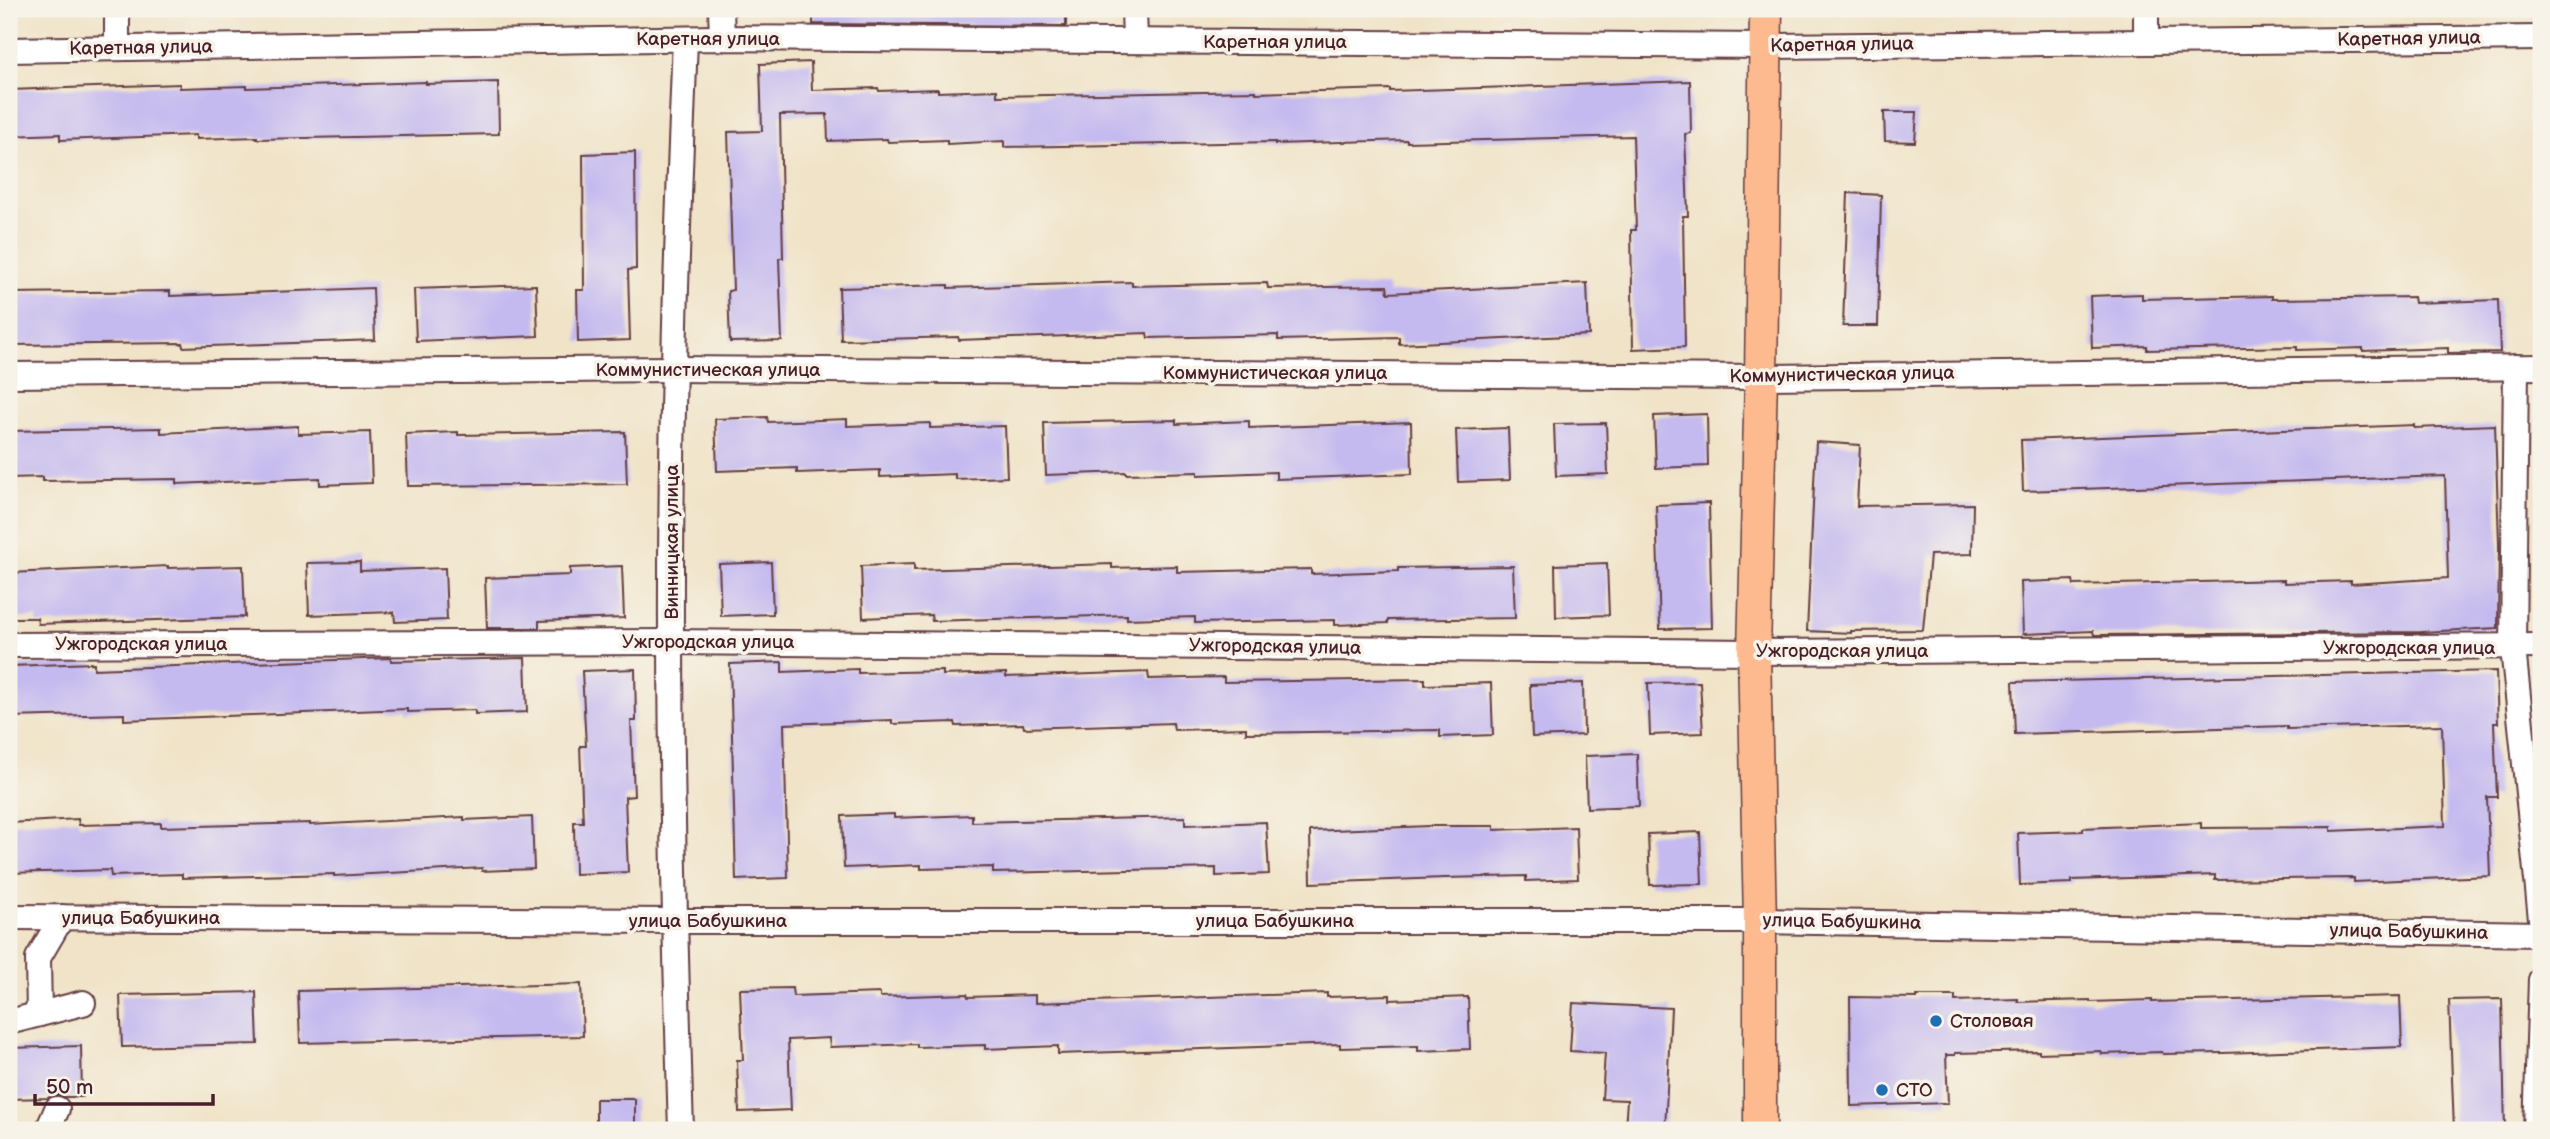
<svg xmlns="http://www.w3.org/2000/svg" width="2550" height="1139" font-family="'Balsamiq Sans',sans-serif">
	<rect width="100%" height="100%" fill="#f7f3e8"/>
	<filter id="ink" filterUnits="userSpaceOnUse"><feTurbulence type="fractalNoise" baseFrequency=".0143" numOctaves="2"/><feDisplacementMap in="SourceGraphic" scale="14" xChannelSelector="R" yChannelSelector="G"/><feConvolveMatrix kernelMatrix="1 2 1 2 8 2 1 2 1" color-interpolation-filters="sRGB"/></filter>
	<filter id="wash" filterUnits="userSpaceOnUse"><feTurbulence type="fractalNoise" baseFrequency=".00686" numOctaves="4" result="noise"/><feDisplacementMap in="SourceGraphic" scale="28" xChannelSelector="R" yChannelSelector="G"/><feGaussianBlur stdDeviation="1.57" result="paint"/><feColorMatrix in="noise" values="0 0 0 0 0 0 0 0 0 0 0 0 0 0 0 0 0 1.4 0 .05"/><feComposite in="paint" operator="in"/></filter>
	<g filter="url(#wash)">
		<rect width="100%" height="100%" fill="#f0e3c7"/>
		<g id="blocks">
			<g fill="#c5baef">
				<polygon points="813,9 1066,9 1066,26 813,24"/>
				<polygon points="811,62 812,90 878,88 879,91 938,89 938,92 997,90 997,96 1256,91 1256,93 1390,89 1390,91 1690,81 1691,133 1685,134 1688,216 1683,216 1685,347 1633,349 1631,230 1636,230 1633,136 1407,142 1407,140 1275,144 1275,142 1004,147 1004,141 947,144 947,140 888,142 887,139 828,141 827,114 780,115 783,258 779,258 782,341 730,342 728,291 733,290 728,132 762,131 760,64"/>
				<polygon points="426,82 426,84 498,82 499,134 257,139 257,137 196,139 196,135 60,140 60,134 9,136 9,90 180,84 180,88 247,86 247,88"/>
				<polygon points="1884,112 1917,112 1915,142 1885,141"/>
				<polygon points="635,152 636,269 628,270 630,340 578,342 577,290 584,290 583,154"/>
				<polygon points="1848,193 1881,195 1878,326 1843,326"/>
				<polygon points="1132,282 1132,286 1267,283 1268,288 1387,286 1388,293 1587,283 1589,335 1399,344 1399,337 1278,340 1278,335 1148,338 1147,333 959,340 958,337 841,340 839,288 948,285 948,288"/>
				<polygon points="536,285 538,336 416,341 414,289"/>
				<polygon points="373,288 375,340 183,347 182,343 9,345 9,293 170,291 170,296"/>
				<polygon points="2142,294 2142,299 2272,296 2272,299 2413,297 2414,303 2498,300 2500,352 2448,353 2448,348 2363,351 2363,348 2297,350 2297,347 2147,350 2147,346 2092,348 2090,296"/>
				<polygon points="1707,414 1708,466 1656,468 1654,416"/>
				<polygon points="767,417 768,422 847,419 847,426 930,423 930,428 1005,426 1007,477 955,479 955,474 880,477 880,470 797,473 797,468 717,471 715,419"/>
				<polygon points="1176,420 1176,424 1249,421 1249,428 1411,422 1412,474 1276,479 1276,472 1198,475 1198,472 1126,474 1126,472 1046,475 1044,423"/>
				<polygon points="1606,423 1608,474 1556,476 1554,424"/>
				<polygon points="2414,425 2414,428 2495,425 2499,543 2498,628 2421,632 2094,635 2093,631 2023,634 2021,582 2073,580 2074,585 2284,580 2284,583 2351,581 2351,584 2448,578 2445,476 2023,491 2021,440"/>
				<polygon points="298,426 298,434 370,432 372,483 320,485 320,478 177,484 177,479 43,481 43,477 9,478 9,431 161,428 161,433"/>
				<polygon points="1508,428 1510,480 1458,482 1456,430"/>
				<polygon points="458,432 458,435 625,432 627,484 408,486 406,434"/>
				<polygon points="1816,442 1860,445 1857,506 1973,504 1972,554 1930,555 1923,630 1851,631 1851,633 1807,631"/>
				<polygon points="1709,503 1712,628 1660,629 1656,505"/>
				<polygon points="360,562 360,571 445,568 447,620 395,622 394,612 309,615 307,563"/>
				<polygon points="771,562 773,614 721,616 719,564"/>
				<polygon points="1607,563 1609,615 1556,617 1555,565"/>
				<polygon points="914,564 914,570 1112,564 1112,568 1177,566 1177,572 1311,569 1311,574 1398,571 1398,568 1513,566 1515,618 1388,620 1388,623 1335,625 1335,620 1195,623 1195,617 1127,619 1127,615 932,621 931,615 863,618 861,566"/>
				<polygon points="168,566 168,568 243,566 245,617 38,624 37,618 9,618 9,573"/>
				<polygon points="622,566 624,618 539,621 539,628 487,628 485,578 570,575 570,568"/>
				<polygon points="391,658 391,661 525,658 527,712 475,714 475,710 407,712 407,709 124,720 124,714 9,717 9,666 94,663 94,669"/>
				<polygon points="782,662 782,672 858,669 858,673 943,671 943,675 1006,673 1006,677 1148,672 1149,679 1224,677 1224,682 1425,679 1425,685 1491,683 1493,735 1440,737 1440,730 1246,733 1246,728 1174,730 1173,723 1024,728 1023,724 956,726 955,722 892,724 892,720 784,724 788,878 736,880 730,664"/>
				<polygon points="635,669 636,721 631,721 634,796 625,797 628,872 575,874 574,822 583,822 580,746 586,746 582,671"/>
				<polygon points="2496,671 2498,723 2494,723 2497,797 2487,797 2490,876 2354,882 2354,878 2215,880 2215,875 2072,880 2072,883 2020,885 2018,833 2083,831 2083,828 2201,823 2201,828 2331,827 2331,831 2445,826 2442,725 2287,729 2287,726 2015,734 2013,682"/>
				<polygon points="1700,682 1703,733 1650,735 1648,683"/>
				<polygon points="1583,683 1584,735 1532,737 1530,685"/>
				<polygon points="1637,754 1639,806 1587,808 1585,756"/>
				<polygon points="894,814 894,818 972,815 972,822 1185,817 1185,825 1266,822 1269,874 1216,876 1216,868 993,873 993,867 921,869 921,865 844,868 842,816"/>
				<polygon points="464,817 464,820 532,817 534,869 482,871 482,868 334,876 334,874 182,878 182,874 111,876 110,870 9,873 9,823 78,819 79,825 161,823 161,827 310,823 310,825"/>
				<polygon points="1429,826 1494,826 1494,830 1576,827 1578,879 1526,881 1526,876 1444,878 1311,883 1310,831"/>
				<polygon points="1700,832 1702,884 1650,885 1648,834"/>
				<polygon points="581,984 583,1036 300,1043 298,991"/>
				<polygon points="792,988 793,996 880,993 880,997 967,994 968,997 1035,995 1035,1003 1327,993 1327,997 1390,995 1390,1000 1468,997 1470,1049 1418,1051 1418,1046 1340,1048 1340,1044 1058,1054 1058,1046 985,1049 985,1045 917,1047 917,1044 830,1047 829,1038 788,1040 791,1110 739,1112 737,1060 743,1060 740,989"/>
				<polygon points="256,992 258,1044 122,1047 120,995"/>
				<polygon points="1917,996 1955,996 1955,1001 2018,999 2018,1002 2090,1000 2090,1002 2152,1000 2152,1002 2400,996 2402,1047 2223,1053 2163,1054 2162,1052 2102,1054 2101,1051 2039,1053 2039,1051 1955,1053 1955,1055 1946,1055 1948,1103 1851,1106 1850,997 1917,998"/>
				<polygon points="2502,999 2505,1130 2454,1130 2449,1000"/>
				<polygon points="1573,1003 1671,1008 1665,1130 1625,1130 1627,1100 1602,1099 1605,1053 1570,1051"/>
				<polygon points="81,1046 82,1097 65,1097 56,1094 48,1098 9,1099 9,1048"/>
				<rect x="596" y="1099" width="39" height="31"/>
			</g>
		</g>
	</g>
	<g filter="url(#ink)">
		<use href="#blocks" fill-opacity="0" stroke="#633c42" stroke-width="2"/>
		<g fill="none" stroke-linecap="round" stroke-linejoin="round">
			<defs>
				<g id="minor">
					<polyline points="721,9 722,38"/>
					<polyline points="1134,9 1135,41"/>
					<polyline points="2146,42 2146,9"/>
					<polyline points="117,48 117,9"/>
					<polyline points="9,50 715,38 1767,46 2541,38"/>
					<polyline points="2516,367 2513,648 2541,919"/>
					<polyline points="9,375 673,369 1761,377 2541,367"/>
					<polyline points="9,645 671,642 1754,652 2541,646"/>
					<polyline points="9,917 675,921 1760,921 2541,934"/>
					<polyline points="39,1014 38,958 62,917"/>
					<polyline points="9,1022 83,1003"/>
					<polyline points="48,1130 57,1109"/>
					<path d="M681,1130C673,876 667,622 674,368C676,258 681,148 685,39"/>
					<polyline points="2536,1130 2541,980"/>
				</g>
				<polyline id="major" points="1760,1130 1760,921 1754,652 1761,377 1766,9"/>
			</defs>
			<use href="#minor" stroke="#633c42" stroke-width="28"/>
			<use href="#major" stroke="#633c42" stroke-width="35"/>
			<use href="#minor" stroke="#fff" stroke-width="24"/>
			<use href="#major" stroke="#fcba8e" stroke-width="32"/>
		</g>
	</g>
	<g fill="#1f6fb2" stroke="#f7f3e8" stroke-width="2.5">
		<circle cx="1936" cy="1021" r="7"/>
		<circle cx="1882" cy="1090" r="7"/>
	</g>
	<g text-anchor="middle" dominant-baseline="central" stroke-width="7" stroke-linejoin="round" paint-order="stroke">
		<g font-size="19" fill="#4a1f2b" stroke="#f7f3e8">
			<text x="708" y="39">Каретная улица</text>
			<text transform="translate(2409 39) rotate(-1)">Каретная улица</text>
			<text x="1275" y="42">Каретная улица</text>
			<text transform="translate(1842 45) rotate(-1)">Каретная улица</text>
			<text transform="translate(141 48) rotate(-1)">Каретная улица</text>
			<text x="708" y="370">Коммунистическая улица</text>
			<text x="1275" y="373">Коммунистическая улица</text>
			<text transform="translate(1842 375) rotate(-1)">Коммунистическая улица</text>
			<text transform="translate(672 542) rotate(-90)">Винницкая улица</text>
			<text x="708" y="642">Ужгородская улица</text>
			<text x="141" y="644">Ужгородская улица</text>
			<text transform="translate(1275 647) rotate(1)">Ужгородская улица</text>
			<text x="2409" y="648">Ужгородская улица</text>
			<text x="1842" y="651">Ужгородская улица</text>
			<text x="141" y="918">улица Бабушкина</text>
			<text x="708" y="921">улица Бабушкина</text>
			<text x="1275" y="921">улица Бабушкина</text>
			<text transform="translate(1842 922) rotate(1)">улица Бабушкина</text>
			<text transform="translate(2409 932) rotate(1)">улица Бабушкина</text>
		</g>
		<g font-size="19" fill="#4a1f2b" stroke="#f7f3e8" text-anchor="start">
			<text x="1950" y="1021">Столовая</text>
			<text x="1896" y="1090">СТО</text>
		</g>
	</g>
	<rect width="2550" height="1139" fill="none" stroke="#f7f3e8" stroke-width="35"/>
	<path d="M35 1094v10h178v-10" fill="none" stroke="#4a1f2b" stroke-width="3.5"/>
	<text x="46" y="1094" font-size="21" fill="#4a1f2b" stroke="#f7f3e8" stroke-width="5" paint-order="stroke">50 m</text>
</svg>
